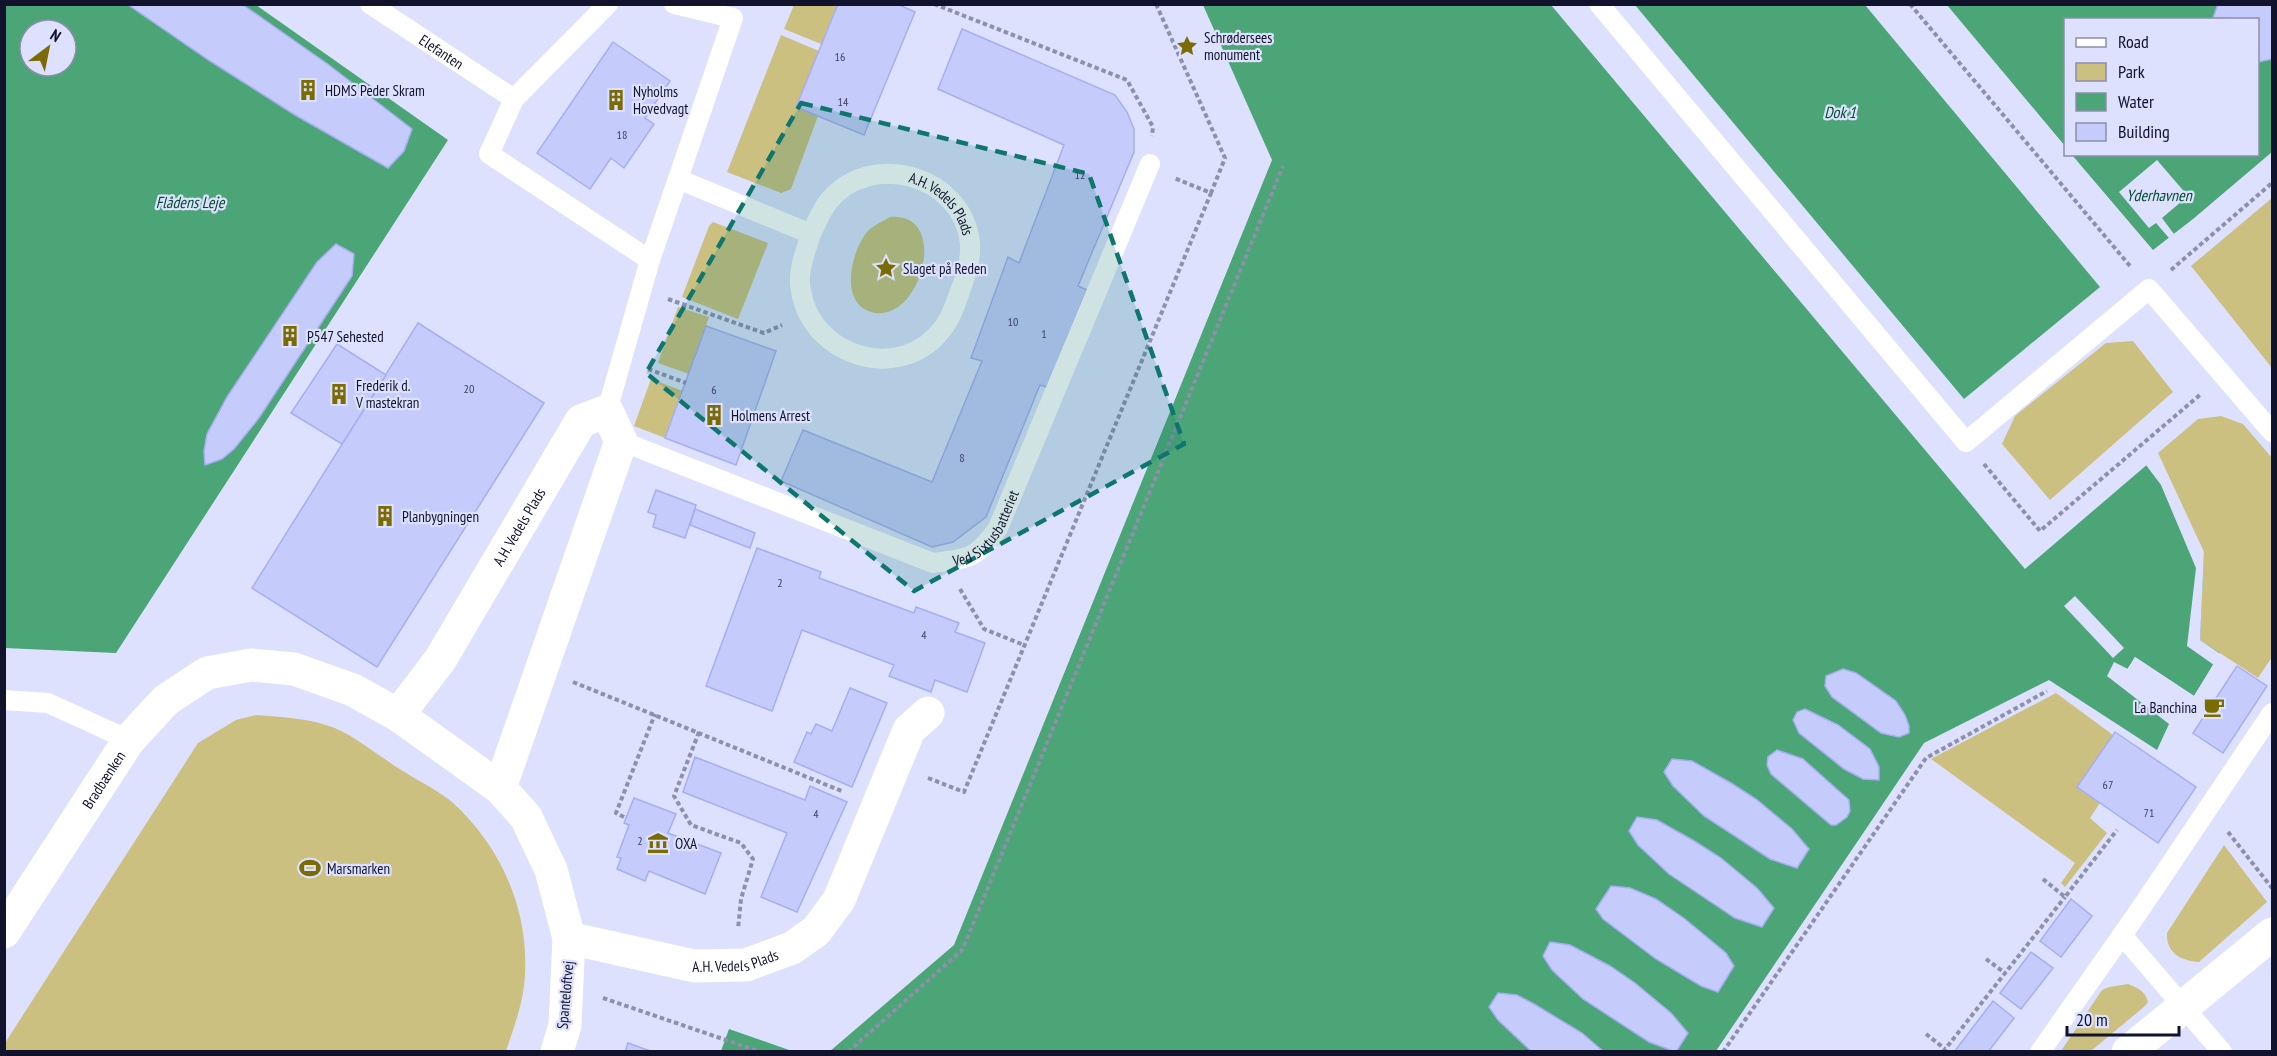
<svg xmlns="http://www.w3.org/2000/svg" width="2277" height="1056" font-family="'PT Sans Narrow',sans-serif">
	<rect width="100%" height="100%" fill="#dde1fe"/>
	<g fill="#ccc080">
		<polygon points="794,5 838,5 821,44 784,29"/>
		<polygon points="781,35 819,51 796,107 818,116 791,189 781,193 727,172"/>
		<polygon points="2272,198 2272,368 2191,266"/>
		<path d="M890,217C950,212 922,319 876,313C838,308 850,253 867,232C873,225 882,222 890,217Z"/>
		<polygon points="713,222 768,243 738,319 682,297 709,226"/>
		<polygon points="678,307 709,317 689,374 658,363"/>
		<polygon points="2133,341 2173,392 2050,500 2002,444 2015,416 2106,343"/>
		<polygon points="651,379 683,391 665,438 634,426"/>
		<polygon points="2221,416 2243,424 2272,458 2272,657 2258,678 2200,640 2204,552 2158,453 2198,419"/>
		<polygon points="2056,693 2113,735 2077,787 2100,803 2090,818 2107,833 2065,887 2061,883 2075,863 1931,759"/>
		<path d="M256,715C282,717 307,718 332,727C352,734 379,756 398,768C415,779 436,789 452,802C503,848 532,916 524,986C521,1009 513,1030 506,1051H5V1043L198,743L236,720Z"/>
		<path d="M2224,845L2267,902L2199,962C2181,961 2166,953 2167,933Z"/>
		<path d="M2128,984C2138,988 2145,991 2148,1002L2145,1006L2091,1051H2061L2102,990L2109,987Z"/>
	</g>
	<g fill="#4ba577" fill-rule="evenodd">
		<path d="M5,5H256L448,140L116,653L5,648ZM30,30H66V66H30Z"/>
		<polygon points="1203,5 1551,5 2025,569 2149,463 2168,491 2185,532 2204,552 2200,640 2220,653 2194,696 2135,657 2128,669 2114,662 2107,676 2169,724 2157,750 2049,680 1924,743 1716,1051 829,1052 954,945 1272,160"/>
		<polygon points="1635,5 1865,5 2100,287 1964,399"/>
		<polygon points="1947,5 2272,5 2272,152 2193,219 2153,250 2072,155 2258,154 2258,20 2066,20 2065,146"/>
		<polygon points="729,1029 792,1051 721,1051"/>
	</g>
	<g fill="#dde1fe">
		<polygon points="2157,160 2188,196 2162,218 2174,234 2169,238 2156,223 2149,228 2119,192"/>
		<polygon points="2151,461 2171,489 2188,530 2196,536 2204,552 2200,640 2222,655 2195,699 2136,661 2130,671 2126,671 2135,657 2194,696 2214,665 2187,646 2196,568 2161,485 2146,465"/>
		<polygon points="2075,596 2124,648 2113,658 2064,606"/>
	</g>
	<g fill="#c5ccfc" stroke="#a6aef3" stroke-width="1.5">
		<polygon points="127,4 242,4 329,65 412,129 404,151 388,168 295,115 210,61"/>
		<polygon points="838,4 897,4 915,12 864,135 796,107"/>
		<polygon points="2218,4 2272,4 2272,59 2258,62 2258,20 2213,18"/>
		<polygon points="962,29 1115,95 1127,112 1134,129 1134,152 1078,286 1087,290 1047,387 1040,385 986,517 953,542 932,547 781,481 803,430 932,482 982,361 971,358 1008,257 1019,263 1064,145 938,89"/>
		<polygon points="613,42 670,81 645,118 654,124 624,168 611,158 590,189 537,153"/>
		<polygon points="336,244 354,254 352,276 259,418 234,449 222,459 205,465 204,451 207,434 227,397 317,262"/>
		<polygon points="418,323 544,403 377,667 252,588"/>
		<polygon points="706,326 776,351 736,465 665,438"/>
		<polygon points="337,344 386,375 342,444 291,413"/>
		<polygon points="656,490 696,505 685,538 653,527 656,515 648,512"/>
		<polygon points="695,509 755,533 750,548 690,525"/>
		<polygon points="757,548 821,572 819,578 914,613 916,607 959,623 955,632 985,643 967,692 935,680 931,692 889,676 894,665 802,630 772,711 706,686"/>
		<polygon points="2237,666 2267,686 2223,753 2193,733"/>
		<polygon points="1843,669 1856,673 1896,701 1905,715 1909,726 1909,733 1899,737 1881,733 1832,697 1825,686 1826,676"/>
		<polygon points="850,688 887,703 852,787 794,762 807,732 811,734 816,724 832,731"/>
		<polygon points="1805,709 1838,725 1870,749 1879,767 1879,780 1863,779 1844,769 1799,733 1793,720 1797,712"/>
		<polygon points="2115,732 2196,787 2158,843 2077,787"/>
		<polygon points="1777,750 1803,759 1849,800 1850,811 1847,817 1836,825 1831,825 1771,774 1767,765 1768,757"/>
		<polygon points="695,757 805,800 810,786 847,802 797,912 761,897 787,833 683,792"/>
		<polygon points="1672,759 1692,761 1731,783 1756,799 1792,829 1809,849 1797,868 1770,859 1704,816 1673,786 1664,772"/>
		<polygon points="634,798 676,814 668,833 721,853 705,894 649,871 645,881 617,869 621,858 617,857 629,825 624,823"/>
		<polygon points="1637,817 1657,820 1696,842 1721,858 1757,888 1774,908 1762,927 1735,918 1669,874 1638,845 1629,831"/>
		<polygon points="1611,886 1630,888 1656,899 1685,919 1726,953 1734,966 1718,992 1701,986 1656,959 1603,919 1596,909"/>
		<polygon points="2071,899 2092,916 2061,957 2040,941"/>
		<polygon points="1550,942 1570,945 1610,966 1635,983 1671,1013 1688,1033 1676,1052 1649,1042 1583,999 1552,970 1543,956"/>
		<polygon points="2031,952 2053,968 2021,1009 2000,993"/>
		<polygon points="1498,993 1517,995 1534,1004 1582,1033 1604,1052 1532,1052 1498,1020 1489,1007"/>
		<polygon points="1993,1001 2014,1018 1988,1052 1954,1052"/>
		<polygon points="628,1043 653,1052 625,1052"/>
	</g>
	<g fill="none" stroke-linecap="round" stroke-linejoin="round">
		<g stroke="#8d90ab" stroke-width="4" stroke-dasharray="4.5 3" stroke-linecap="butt">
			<polyline points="934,4 1127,80 1153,127 1152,136"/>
			<polyline points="1156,4 1225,158 1211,193 1174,178"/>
			<polyline points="1910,4 2130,266"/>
			<polyline points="2171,270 2272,183"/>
			<polyline points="668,299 764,333 782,325"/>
			<polyline points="648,369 686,383"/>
			<polyline points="1984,464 2040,531 2201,394"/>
			<polyline points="960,589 984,629 1024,645"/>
			<polyline points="573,682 844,792"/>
			<polyline points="699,732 674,796 691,825 741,843 753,859 741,899 738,929"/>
			<polyline points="928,778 964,792 1211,193"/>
			<polyline points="624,817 616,813 655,714"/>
			<polyline points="2228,832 2272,888"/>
			<polyline points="2043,879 2065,897 2117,830"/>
			<polyline points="1986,959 2005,973"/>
			<polyline points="603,998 761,1052"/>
			<polyline points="1926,1034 1945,1049"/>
			<polyline points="848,1052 961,951 964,946 1283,166"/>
			<polyline points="1723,1052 1926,758 2047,691"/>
			<polyline points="1943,1052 2065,897"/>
		</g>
		<g stroke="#fff" stroke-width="20">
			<path id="s1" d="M370,4L514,99"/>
			<polyline points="674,4 733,18 678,179"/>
			<polyline points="1599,4 1966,442 2149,289 2272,432"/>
			<path id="s2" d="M650,260L678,179L811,234C816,224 821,211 828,202C870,149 963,175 970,243C971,261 966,275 960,291C956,303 951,318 943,328C902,384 812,358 801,291C797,272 805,253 811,234"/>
			<polyline points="607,411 650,260 489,154 514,99 608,4"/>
			<path id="s3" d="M621,441L933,563C970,558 976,559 998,528L1150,164"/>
			<polyline points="4,700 48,703 129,740"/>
			<polyline points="2122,935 2222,1052"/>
			<polyline points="2040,1052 2139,911 2272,713"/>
		</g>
		<g stroke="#fff" stroke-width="33">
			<path id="s4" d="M398,715L440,660L581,421L607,411L621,441L500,788"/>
			<path id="s5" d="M4,932L129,740L166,700L207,673L251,665L294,669L353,690L398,715L500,788L526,817L551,870L569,938L565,1025L557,1052"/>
			<path id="s6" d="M569,938L694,966L746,965L792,948L816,931L839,900L909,730L928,713"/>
		</g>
		<polyline stroke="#fff" stroke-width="33" points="2128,1052 2272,934"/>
	</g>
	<path fill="#0f766e" fill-opacity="0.2" stroke="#0f766e" stroke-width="4.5" stroke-dasharray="12 8" stroke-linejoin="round" d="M801,103L1089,174L1184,444L914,591L646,373Z"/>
	<defs>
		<symbol id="sight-bare" viewBox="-9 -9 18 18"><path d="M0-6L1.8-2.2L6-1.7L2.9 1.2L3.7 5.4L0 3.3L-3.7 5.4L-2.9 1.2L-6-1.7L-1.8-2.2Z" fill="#7b6b04" stroke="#dde1fe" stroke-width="2.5" paint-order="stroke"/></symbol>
		<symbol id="building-bare" viewBox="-9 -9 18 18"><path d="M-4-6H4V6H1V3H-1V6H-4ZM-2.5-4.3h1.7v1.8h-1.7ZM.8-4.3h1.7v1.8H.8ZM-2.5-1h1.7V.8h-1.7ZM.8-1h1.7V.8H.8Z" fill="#7b6b04" stroke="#dde1fe" stroke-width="2.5" paint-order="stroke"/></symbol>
		<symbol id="cafe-bare" viewBox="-9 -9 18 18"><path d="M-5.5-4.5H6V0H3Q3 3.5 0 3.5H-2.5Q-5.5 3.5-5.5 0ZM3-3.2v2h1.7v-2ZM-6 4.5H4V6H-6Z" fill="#7b6b04" stroke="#dde1fe" stroke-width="2.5" paint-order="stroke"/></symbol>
		<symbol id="museum-bare" viewBox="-9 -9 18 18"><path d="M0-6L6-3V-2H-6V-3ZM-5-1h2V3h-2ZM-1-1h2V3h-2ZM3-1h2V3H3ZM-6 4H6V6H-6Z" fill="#7b6b04" stroke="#dde1fe" stroke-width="2.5" paint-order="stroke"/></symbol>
		<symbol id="stadium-bare" viewBox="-9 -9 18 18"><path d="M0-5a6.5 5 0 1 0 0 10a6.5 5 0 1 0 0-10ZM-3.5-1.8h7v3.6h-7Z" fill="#7b6b04" stroke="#dde1fe" stroke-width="2.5" paint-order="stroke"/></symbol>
	</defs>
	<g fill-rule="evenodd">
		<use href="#sight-bare" x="1172" y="31" width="30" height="30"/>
		<use href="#building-bare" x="293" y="75" width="30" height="30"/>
		<use href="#building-bare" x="601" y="85" width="30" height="30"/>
		<use href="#sight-bare" x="871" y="253" width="30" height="30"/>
		<use href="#building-bare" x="275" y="321" width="30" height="30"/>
		<use href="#building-bare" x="324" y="379" width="30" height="30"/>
		<use href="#building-bare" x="699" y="400" width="30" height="30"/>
		<use href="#building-bare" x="370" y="501" width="30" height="30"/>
		<use href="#cafe-bare" x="2199" y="692" width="30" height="30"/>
		<use href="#museum-bare" x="643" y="828" width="30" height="30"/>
		<use href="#stadium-bare" x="295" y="853" width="30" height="30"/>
	</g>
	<g text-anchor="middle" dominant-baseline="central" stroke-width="4.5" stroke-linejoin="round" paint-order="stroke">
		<g font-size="12" fill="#3e4160">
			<text x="840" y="56">16</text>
			<text x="843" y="101">14</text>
			<text x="622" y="134">18</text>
			<text x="1080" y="174">12</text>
			<text x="1013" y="321">10</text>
			<text x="1044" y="333">1</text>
			<text x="469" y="388">20</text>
			<text x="714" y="389">6</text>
			<text x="962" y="457">8</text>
			<text x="780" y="582">2</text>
			<text x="924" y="634">4</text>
			<text x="2108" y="784">67</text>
			<text x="2149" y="812">71</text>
			<text x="816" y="813">4</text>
			<text x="640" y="840">2</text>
		</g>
		<g font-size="15" fill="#11132c" stroke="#dde1fe" text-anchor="start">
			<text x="1204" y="37">Schrødersees<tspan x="1204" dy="17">monument</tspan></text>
			<text x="325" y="90">HDMS Peder Skram</text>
			<text x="633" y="91">Nyholms<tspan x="633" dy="17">Hovedvagt</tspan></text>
			<text x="903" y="268">Slaget på Reden</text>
			<text x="307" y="336">P547 Sehested</text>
			<text x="356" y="385">Frederik d.<tspan x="356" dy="17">V mastekran</tspan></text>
			<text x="731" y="415">Holmens Arrest</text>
			<text x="402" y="516">Planbygningen</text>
			<text x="2197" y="707" text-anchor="end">La Banchina</text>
			<text x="675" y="843">OXA</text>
			<text x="327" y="868">Marsmarken</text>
		</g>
		<g font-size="15" fill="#11132c" stroke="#dde1fe">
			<text stroke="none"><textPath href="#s1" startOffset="86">Elefanten</textPath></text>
			<text stroke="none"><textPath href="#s2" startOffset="400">A.H. Vedels Plads</textPath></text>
			<text stroke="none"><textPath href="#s3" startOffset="404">Ved Sixtusbatteriet</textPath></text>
			<text stroke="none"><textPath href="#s4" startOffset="224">A.H. Vedels Plads</textPath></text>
			<text stroke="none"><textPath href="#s5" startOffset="182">Bradbænken</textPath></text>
			<text stroke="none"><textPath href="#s6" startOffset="170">A.H. Vedels Plads</textPath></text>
			<text transform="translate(565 995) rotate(-85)">Spanteloftvej</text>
		</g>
		<g font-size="16" font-style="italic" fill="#004c2e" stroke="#dde1fe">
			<text x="1840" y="112">Dok 1</text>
			<text x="2159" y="195">Yderhavnen</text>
			<text x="190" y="202">Flådens Leje</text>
		</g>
	</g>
	<rect width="2277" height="1056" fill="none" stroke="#11132c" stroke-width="12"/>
	<rect x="2064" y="18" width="195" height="138" fill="#dde1fe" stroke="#8b8faa" stroke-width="1.5"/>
	<rect x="2076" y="38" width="30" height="9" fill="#ffffff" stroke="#8b8faa" stroke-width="1.5"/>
	<text x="2118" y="48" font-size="18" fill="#11132c">Road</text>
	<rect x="2076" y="63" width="30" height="18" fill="#ccc080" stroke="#8b8faa" stroke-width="1.5"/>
	<text x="2118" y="78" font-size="18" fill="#11132c">Park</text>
	<rect x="2076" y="93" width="30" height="18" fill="#4ba577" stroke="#8b8faa" stroke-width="1.5"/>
	<text x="2118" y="108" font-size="18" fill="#11132c">Water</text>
	<rect x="2076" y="123" width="30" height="18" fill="#c5ccfc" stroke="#8b8faa" stroke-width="1.5"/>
	<text x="2118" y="138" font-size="18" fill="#11132c">Building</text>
	<g transform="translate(48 48) rotate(32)"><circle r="28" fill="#dde1fe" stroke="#8b8faa" stroke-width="1.5"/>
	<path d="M0-4.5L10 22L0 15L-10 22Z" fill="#7b6b04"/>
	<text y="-9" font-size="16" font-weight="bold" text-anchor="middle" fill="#11132c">N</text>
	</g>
	<path d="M2067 1026v9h112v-9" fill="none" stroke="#11132c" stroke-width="3"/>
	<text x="2076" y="1026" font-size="18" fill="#11132c" stroke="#dde1fe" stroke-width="4.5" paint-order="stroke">20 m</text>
</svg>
